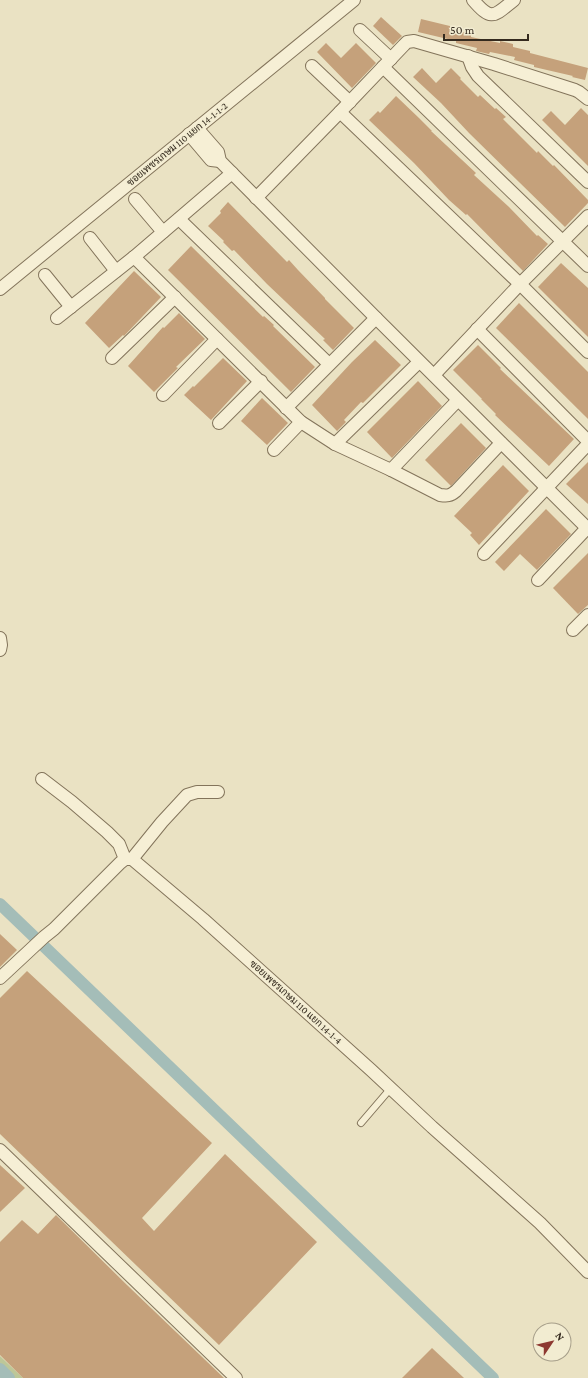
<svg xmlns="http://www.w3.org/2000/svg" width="588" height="1378" font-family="'Crimson Pro',Sarabun,serif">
	<rect width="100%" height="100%" fill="#eae2c3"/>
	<polygon fill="#bdc798" points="0,1356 23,1378 0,1378"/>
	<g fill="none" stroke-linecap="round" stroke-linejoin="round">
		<g stroke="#a4bdb8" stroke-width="12">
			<polyline points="0,904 493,1378"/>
			<polyline points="0,1369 9,1378"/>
		</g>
	</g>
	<g fill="#c5a17b">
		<polygon points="381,17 402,36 393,45 373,26"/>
		<polygon points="421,19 454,27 454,30 471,34 471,37 500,43 500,41 513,44 513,47 530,51 530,53 588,68 585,80 572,77 573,76 534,67 534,65 514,60 515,57 490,52 489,54 476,51 477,48 456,43 456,41 418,32"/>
		<polygon points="326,43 341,58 356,43 376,63 352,88 317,52"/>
		<polygon points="422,68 436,83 451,68 461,78 460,79 478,97 480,95 495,109 496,108 506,117 503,119 537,153 538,151 553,166 554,165 588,200 588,203 565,227 469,133 441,103 413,77"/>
		<polygon points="396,96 419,118 432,131 431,131 476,173 474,175 509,207 537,236 538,235 548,244 523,271 467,214 466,215 449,200 414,163 369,120 378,111 380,113"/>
		<polygon points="581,108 588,115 588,166 542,120 551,111 565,125"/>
		<polygon points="228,202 287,262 289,260 298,270 325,298 325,299 354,328 333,350 323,340 325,339 267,284 234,250 232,251 223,242 224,241 208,226 221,213 220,211"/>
		<polygon points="191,246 263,317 264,316 274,325 273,326 315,367 291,392 168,270"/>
		<polygon points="561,263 588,288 588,337 538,287"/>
		<polygon points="134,271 161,297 124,336 123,335 109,348 85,323"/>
		<polygon points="519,303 588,372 588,419 496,328"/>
		<polygon points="179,313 205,339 176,367 178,368 154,392 128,366 163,327 164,328"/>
		<polygon points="375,340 401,365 363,403 361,402 344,420 346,422 337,431 312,405 352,362"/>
		<polygon points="478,345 501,368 500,369 574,439 549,466 495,415 496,414 481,399 482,399 453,370"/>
		<polygon points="223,358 247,381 211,420 184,395 193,386 194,387"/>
		<polygon points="418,381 442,406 392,458 367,432"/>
		<polygon points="262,398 288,423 267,445 241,421"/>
		<polygon points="461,423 486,448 451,486 425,460"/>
		<polygon points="588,462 588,504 566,484"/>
		<polygon points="503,465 529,491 479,545 470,535 472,533 454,516"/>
		<polygon points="546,509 571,534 537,570 520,554 504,571 495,562"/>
		<polygon points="588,553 588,605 578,614 553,588"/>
		<polygon points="0,934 17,950 0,967"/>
		<polygon points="27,971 212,1143 142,1218 154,1231 225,1154 317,1242 219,1345 0,1134 0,998"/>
		<polygon points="0,1165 25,1188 0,1212"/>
		<polygon points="56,1215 127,1285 224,1378 23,1378 0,1355 0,1242 22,1220 38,1234"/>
		<polygon points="432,1348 464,1378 402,1378"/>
	</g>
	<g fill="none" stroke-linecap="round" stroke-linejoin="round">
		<defs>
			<polyline id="service" points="361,1123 391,1088"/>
			<g id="minor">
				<path d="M473,0C492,22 494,16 514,0"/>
				<polyline points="360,30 391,59"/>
				<polyline points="468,56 472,67 478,76 588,182"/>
				<polyline points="312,66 350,102"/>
				<polyline points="383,67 588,266"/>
				<polyline points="340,112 520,284 588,352"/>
				<polyline points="197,128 218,152 220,161 376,318 588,529"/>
				<polyline points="189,134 211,160 220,161"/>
				<polyline points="256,198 340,112 404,45 407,42 414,41 494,64 575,90 579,92 588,99"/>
				<polyline points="135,199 163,232"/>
				<polyline points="179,219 329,364"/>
				<polyline points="90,238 116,271"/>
				<path d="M134,257L301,422L335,444L391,470L440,495C447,496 450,496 456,491L501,443"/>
				<polyline points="45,275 71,307"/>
				<polyline points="0,289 354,0"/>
				<polyline points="57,318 134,257 232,173"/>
				<polyline points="477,329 588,441"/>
				<polyline points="112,358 175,297"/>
				<polyline points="434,375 520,284 588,216"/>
				<polyline points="163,395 217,339"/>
				<polyline points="286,408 376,318"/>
				<polyline points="219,423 261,381"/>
				<polyline points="335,444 419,362"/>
				<polyline points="274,450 301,422"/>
				<polyline points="391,470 458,400"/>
				<polyline points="484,554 588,444"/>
				<polyline points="538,580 587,528"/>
				<polyline points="573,630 588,615"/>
				<polyline points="0,638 1,645 0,650"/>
				<polyline points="42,779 72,802 107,832 119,844 125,859"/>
				<polyline points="132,859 162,822 187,795 197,792 218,792"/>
				<polyline points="0,978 44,937 54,929 120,863 125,859 132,859 203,919 371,1070 432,1127 540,1223 588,1272"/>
				<polyline points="0,1150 236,1378"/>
			</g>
		</defs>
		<use href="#service" stroke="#83745b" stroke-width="8"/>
		<use href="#minor" stroke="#83745b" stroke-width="14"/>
		<use href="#service" stroke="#f6efd5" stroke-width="6"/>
		<use href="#minor" stroke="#f6efd5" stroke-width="12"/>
	</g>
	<g text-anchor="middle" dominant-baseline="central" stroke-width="3" stroke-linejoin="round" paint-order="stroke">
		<g font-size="10" fill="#342a1e" stroke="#f2ecd1">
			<text transform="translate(177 144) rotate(-39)">ซอยเพชรเกษม 110 แยก 14-1-1-2</text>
			<text transform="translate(296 1002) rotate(42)">ซอยเพชรเกษม 110 แยก 14-1-4</text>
		</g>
	</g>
	<g transform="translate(552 1342) rotate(55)"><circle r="19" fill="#f2ecd1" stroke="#a69e89"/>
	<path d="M0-3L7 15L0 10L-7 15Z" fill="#8d3830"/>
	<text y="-6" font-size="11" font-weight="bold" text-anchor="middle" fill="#342a1e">N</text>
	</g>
	<path d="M444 34v6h84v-6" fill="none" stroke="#342a1e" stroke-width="2"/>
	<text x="450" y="34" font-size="12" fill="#342a1e" stroke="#f2ecd1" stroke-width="3" paint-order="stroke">50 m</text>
</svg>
